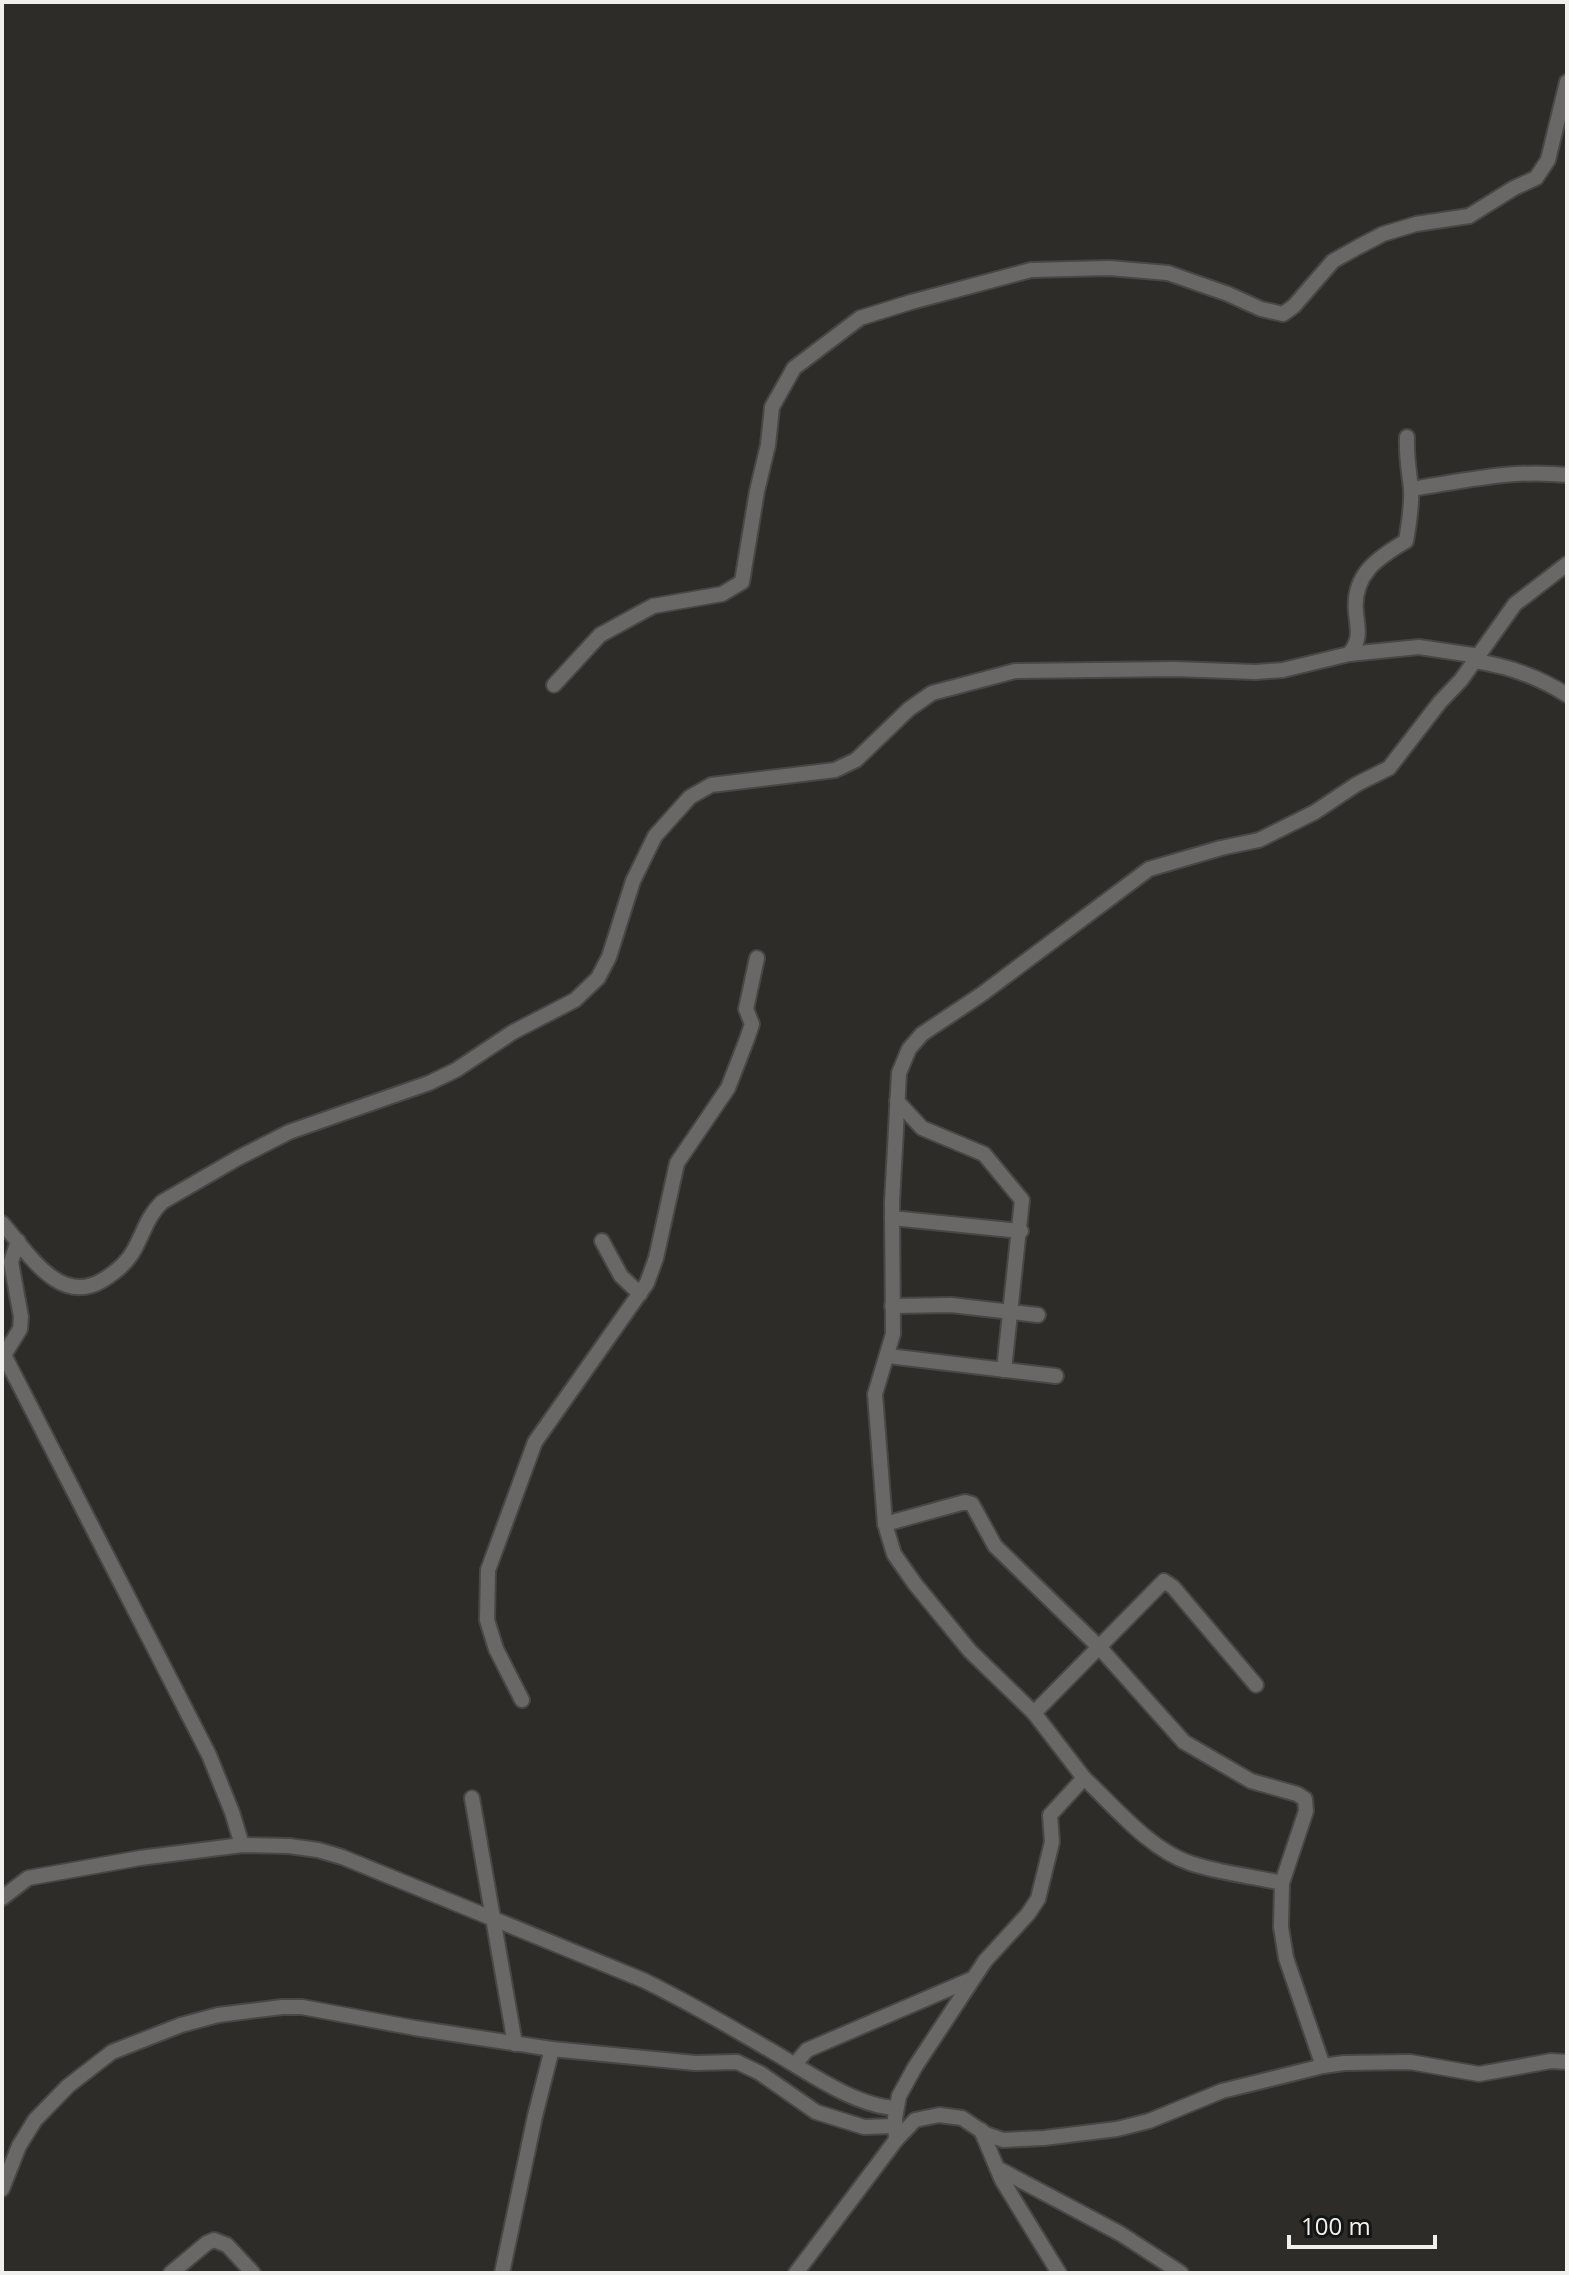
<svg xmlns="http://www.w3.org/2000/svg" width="1569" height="2275" font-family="'Open Sans',sans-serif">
	<rect width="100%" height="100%" fill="#2d2c29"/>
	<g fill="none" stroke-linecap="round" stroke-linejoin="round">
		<defs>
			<g id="minor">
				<path d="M1411,489C1464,481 1513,469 1567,475"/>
				<path d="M1349,654C1361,640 1358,630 1356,613C1352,575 1377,558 1406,541C1409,524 1412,506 1411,489C1409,470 1406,456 1407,437"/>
				<path d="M1475,661C1508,666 1539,677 1567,695"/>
				<polyline points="554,685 600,635 653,606 722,594 742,582 757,491 768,445 772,407 794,368 860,318 911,302 1031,270 1109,268 1168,273 1228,294 1261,309 1283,314 1294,306 1333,261 1358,247 1383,234 1416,224 1469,216 1514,188 1536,178 1548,160 1567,82"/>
				<polyline points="897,1101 922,1128 984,1154 1022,1200 1004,1370"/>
				<polyline points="892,1218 1021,1231"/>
				<path d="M2,1223C28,1252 59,1307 103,1280C116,1272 127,1263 134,1250C144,1232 147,1217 162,1202L238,1158L289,1132L429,1083L456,1070L513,1032L575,1000L598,978L609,957L633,881L655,836L690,797L711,785L835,770L856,760L909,709L932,693L1015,671L1175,669L1255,672L1283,670L1349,654L1419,647L1479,656"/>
				<polyline points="18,1241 11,1262 21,1317 20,1329 4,1355 209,1755 232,1812 242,1845"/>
				<polyline points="602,1241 621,1276 640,1294"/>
				<polyline points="892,1306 951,1305 1038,1315"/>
				<polyline points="888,1356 1056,1376"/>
				<polyline points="885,1524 965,1502 972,1504 995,1546 1100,1648 1184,1742 1251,1781 1297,1794 1305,1799 1306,1811 1282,1883"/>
				<polyline points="522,1700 496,1649 487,1620 488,1570 535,1442 647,1283 656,1258 677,1163 728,1088 747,1039 752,1024 746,1009 757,958"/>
				<polyline points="1034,1713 1164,1581 1173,1587 1256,1685"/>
				<path d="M1084,1778C1115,1807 1149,1849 1190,1863C1219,1873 1252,1876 1282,1883L1281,1927L1286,1958L1323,2066"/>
				<polyline points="472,1798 515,2044"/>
				<path d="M2,1898L28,1878L140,1858L242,1845L289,1846L318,1850L342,1857L643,1980C684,2000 724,2023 763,2046C801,2067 852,2106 896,2108"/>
				<polyline points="795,2064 807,2050 972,1979"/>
				<polyline points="981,2130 1002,2180 1059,2273"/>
				<polyline points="896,2140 895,2118 899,2096 915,2067 985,1961 1028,1914 1038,1899 1052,1842 1050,1815 1084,1778 1034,1713 970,1651 915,1584 894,1554 885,1524 875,1394 893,1334 892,1203 899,1073 909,1049 922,1034 982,994 1149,869 1221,848 1259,840 1315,812 1357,784 1389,768 1440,702 1461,680 1515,604 1567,564"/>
				<polyline points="997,2168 1121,2234 1181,2273"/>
				<polyline points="2,2189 19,2146 35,2120 68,2086 112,2052 181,2025 218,2015 282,2007 302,2007 415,2028 552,2049 695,2063 737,2062 760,2073 816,2112 864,2127 895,2126"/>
				<polyline points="171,2273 207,2243 214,2240 227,2245 253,2273"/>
				<polyline points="502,2273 535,2116 552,2049"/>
				<polyline points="796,2273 896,2140 915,2120 939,2115 962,2118 986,2134 1003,2140 1044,2138 1117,2129 1149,2121 1222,2091 1323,2066 1344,2063 1410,2062 1479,2074 1551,2061 1567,2062"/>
			</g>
		</defs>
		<use href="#minor" stroke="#484745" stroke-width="18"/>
		<use href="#minor" stroke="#6a6867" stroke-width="14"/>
	</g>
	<rect width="1569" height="2275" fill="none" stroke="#f0f0ee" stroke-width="8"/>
	<path d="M1289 2235v12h146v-12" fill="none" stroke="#f0f0ee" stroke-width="4"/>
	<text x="1301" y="2235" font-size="24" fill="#f0f0ee" stroke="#151513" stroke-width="6" paint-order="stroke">100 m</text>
</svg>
